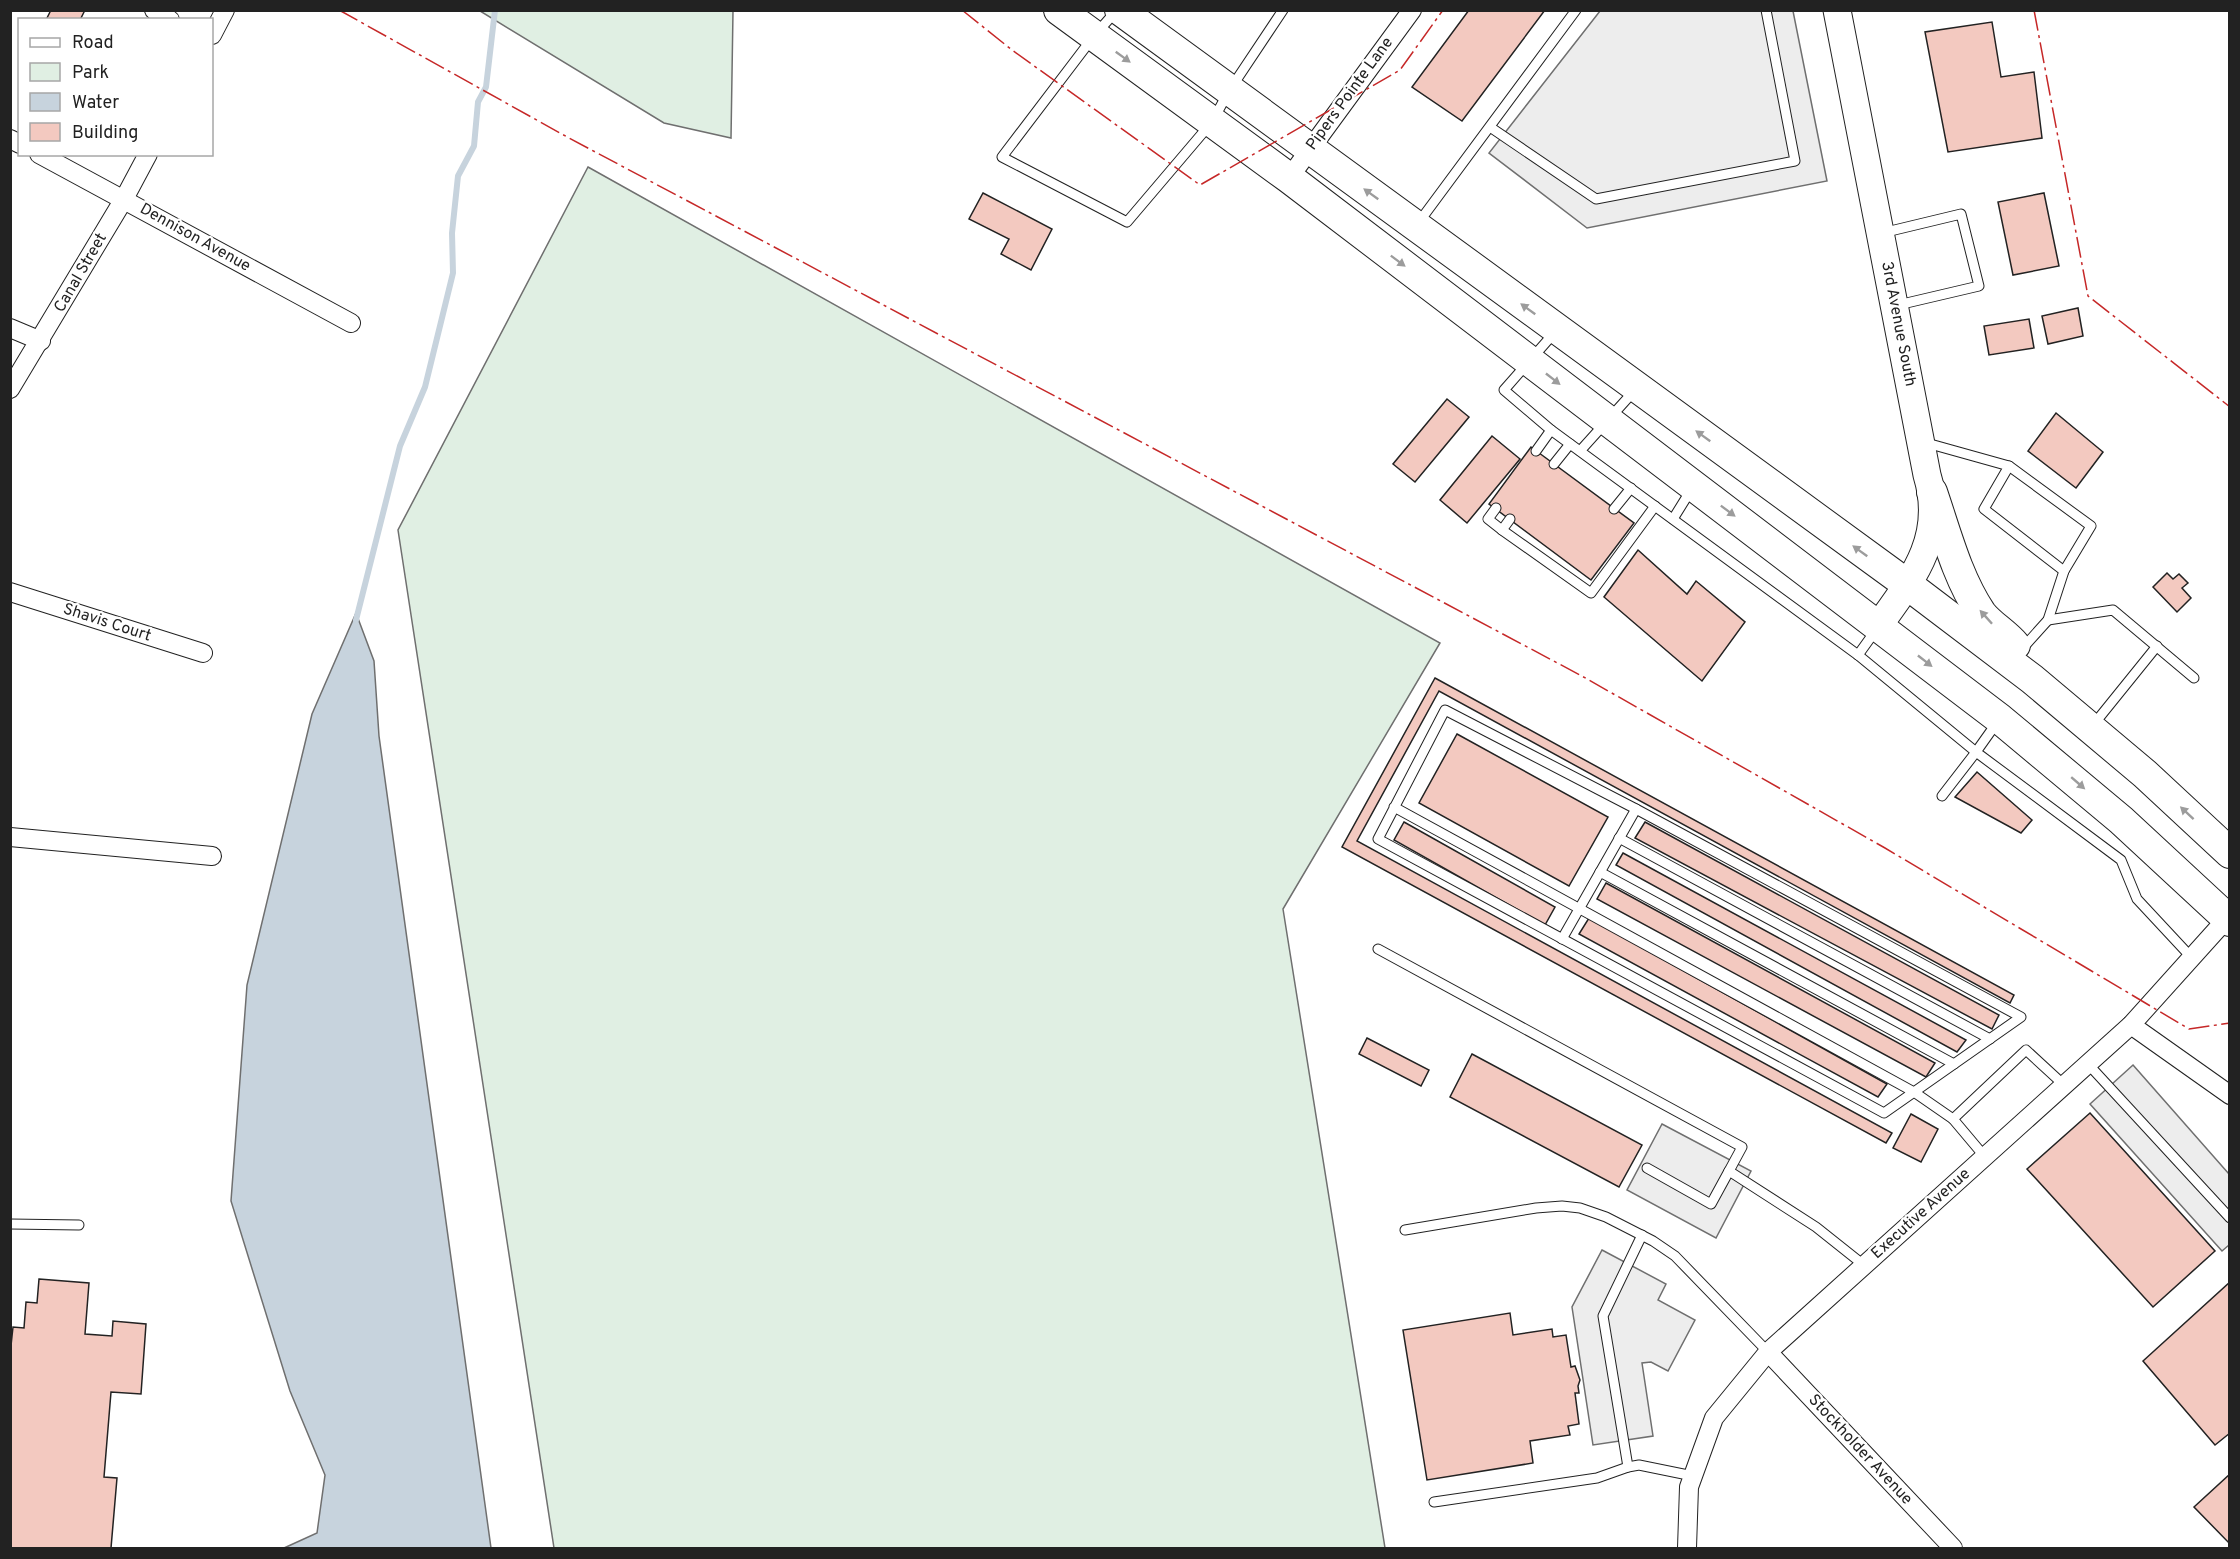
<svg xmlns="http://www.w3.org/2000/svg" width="2240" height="1559" font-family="Overpass,sans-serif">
	<rect width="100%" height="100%" fill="#fff"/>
	<g fill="#e0efe3" stroke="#6f6f6f" stroke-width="1.5">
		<polygon points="480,11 733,11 731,138 664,123"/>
		<polygon points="588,167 1440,643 1283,909 1385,1548 554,1548 398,530"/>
	</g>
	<g fill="#ededed" stroke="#6f6f6f" stroke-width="1.5">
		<polygon points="1600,11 1793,11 1827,181 1587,228 1489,153"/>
		<polygon points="2133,1065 2229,1174 2229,1245 2222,1251 2090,1104"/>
		<polygon points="1662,1124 1751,1171 1716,1238 1627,1190"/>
		<polygon points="1602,1250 1666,1284 1658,1300 1695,1320 1668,1371 1651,1362 1642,1363 1653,1436 1593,1445 1572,1307"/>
	</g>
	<polygon fill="#c7d3dd" stroke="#6f6f6f" stroke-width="1.5" points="356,613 374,661 379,736 491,1548 284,1548 317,1533 325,1475 290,1391 231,1201 247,985 312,714"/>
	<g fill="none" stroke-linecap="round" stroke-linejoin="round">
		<polyline stroke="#c7d3dd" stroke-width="6" points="356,620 400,446 425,387 453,273 452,233 458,176 474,146 478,102 486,87 495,10"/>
	</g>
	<g fill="#f3c9c0" stroke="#222" stroke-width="1.5">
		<polygon points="51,10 85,10 80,20 46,20"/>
		<polygon points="1469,10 1545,10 1462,121 1412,87"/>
		<polygon points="1992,22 2001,77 2034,72 2042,138 1948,152 1925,32"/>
		<polygon points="983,193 1052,229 1031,270 1001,254 1009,239 969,219"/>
		<polygon points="2044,193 2059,266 2013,275 1998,202"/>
		<polygon points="2078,308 2083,336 2048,344 2042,316"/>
		<polygon points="2029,319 2034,348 1989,355 1984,326"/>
		<polygon points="1447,399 1469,417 1415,482 1393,464"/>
		<polygon points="2056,413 2103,452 2076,488 2028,451"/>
		<polygon points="1492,436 1520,459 1467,523 1440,500"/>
		<polygon points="1531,447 1634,523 1591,580 1489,504"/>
		<polygon points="1638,550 1687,594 1696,581 1745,622 1702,681 1604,597"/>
		<polygon points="2167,573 2173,579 2179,574 2188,583 2182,588 2191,598 2177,612 2153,587"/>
		<polygon points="1435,678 2014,995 2010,1003 1439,691 1357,841 1892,1133 1886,1143 1342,847"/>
		<polygon points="1457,734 1608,817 1569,886 1419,803"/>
		<polygon points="1977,772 2032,820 2021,833 1955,797"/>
		<polygon points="1404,822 1555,907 1545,925 1394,840"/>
		<polygon points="1645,822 1999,1015 1992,1029 1635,838"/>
		<polygon points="1623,853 1966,1040 1957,1052 1616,865"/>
		<polygon points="1606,883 1935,1063 1926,1077 1597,899"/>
		<polygon points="1589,918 1887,1084 1878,1097 1579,934"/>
		<polygon points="1367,1038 1429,1070 1421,1086 1359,1054"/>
		<polygon points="1472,1054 1642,1145 1619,1187 1450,1097"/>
		<polygon points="2090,1113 2215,1251 2153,1307 2027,1169"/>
		<polygon points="1911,1114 1938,1129 1921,1162 1893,1148"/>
		<polygon points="39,1279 89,1283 85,1334 112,1336 113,1321 146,1324 141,1394 111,1392 104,1477 117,1478 111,1548 10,1548 10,1355 13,1327 24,1328 26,1302 37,1303"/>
		<polygon points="2230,1282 2230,1433 2215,1445 2143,1361"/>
		<polygon points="1510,1313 1513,1335 1552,1329 1553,1337 1566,1335 1571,1367 1575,1366 1580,1380 1578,1386 1579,1393 1575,1393 1579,1424 1568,1426 1570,1435 1530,1441 1533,1463 1427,1480 1403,1330"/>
		<polygon points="2230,1474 2230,1544 2194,1507"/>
	</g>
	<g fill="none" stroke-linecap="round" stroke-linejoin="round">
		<defs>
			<g id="service">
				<polyline points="1117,10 1094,36 1002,157 1127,222 1212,122 1229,91 1283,10"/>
				<polyline points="1490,127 1596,199 1795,161 1766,10"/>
				<polyline points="1419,222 1576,10"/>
				<polyline points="1882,233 1961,214 1979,286 1898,305"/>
				<polyline points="1555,332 1504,390 1551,430 1858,655 1876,630"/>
				<polyline points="1923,442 2009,466 2091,526 2064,571 2048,620 2022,649"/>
				<polyline points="1536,451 1551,430"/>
				<polyline points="1580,451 1635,390"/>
				<polyline points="1554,464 1570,444"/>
				<polyline points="2009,466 1984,509 2064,571"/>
				<polyline points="1496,508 1488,519 1502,530"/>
				<polyline points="1614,509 1631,488"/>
				<polyline points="1510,519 1502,530 1591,593 1655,506"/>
				<polyline points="1673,519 1691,490"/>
				<polyline points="2048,620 2113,610 2194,678"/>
				<polyline points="1858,655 1976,752 1942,796"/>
				<polyline points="1998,721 1976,752 2121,860 2137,899 2191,957"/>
				<polyline points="2094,724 2157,646"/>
				<polyline points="1394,807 1914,1092 1884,1113 1378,839 1445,710 1636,809 2021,1017 1914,1092 1953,1119"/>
				<polyline points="1619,838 1990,1039"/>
				<polyline points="1600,872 1954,1064"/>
				<polyline points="1562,939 1636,809"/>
				<polyline points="1378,949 1742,1147 1729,1171 1816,1227 1865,1266"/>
				<polyline points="2088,1064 2230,1218"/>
				<polyline points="1985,1157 1953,1119 2026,1050 2064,1085"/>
				<polyline points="1647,1168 1711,1204 1729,1171"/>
				<polyline points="10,1224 79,1225"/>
				<polyline points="1405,1230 1536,1208 1562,1206 1580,1208 1606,1217 1653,1241 1675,1256 1768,1352"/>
				<polyline points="1628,1467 1603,1316 1642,1235"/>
				<polyline points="1434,1502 1597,1478 1628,1467 1639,1465 1693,1476"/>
			</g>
			<g id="minor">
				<polyline points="154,10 170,20"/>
				<polyline points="212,35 225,10"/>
				<polyline points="10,139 20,144"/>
				<polyline points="39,154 351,323"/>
				<polyline points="1289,178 1412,10"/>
				<polyline points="10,328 41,341"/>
				<polyline points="10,389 124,199 148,154"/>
				<polyline points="10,592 203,653"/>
				<polyline points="10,837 212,856"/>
				<polyline points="2131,1025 2230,1095"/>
				<polyline points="1768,1352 1953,1548"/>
				<polyline points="1687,1548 1689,1487 1714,1418 1768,1352 2131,1025 2230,915"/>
			</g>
			<path id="secondary" d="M1837,10L1927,475C1946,537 1913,578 1879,625"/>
			<g id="primary">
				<polyline points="1059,10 1289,178 2000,719 2121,820 2230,921"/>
				<polyline points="1120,10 1908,585 2032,679 2145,774 2230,853"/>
				<path d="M1932,492C1946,533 1957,577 1981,613C1990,625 2005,633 2015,645"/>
			</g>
		</defs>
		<use href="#service" stroke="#222" stroke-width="11"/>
		<use href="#minor" stroke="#222" stroke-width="20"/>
		<use href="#secondary" stroke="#222" stroke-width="29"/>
		<use href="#primary" stroke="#222" stroke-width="32"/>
		<use href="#service" stroke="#fff" stroke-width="9"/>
		<use href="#minor" stroke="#fff" stroke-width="18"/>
		<use href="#secondary" stroke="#fff" stroke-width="27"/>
		<use href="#primary" stroke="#fff" stroke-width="30"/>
		<g stroke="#c62828" stroke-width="1.5" stroke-dasharray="21 4.5 3 4.5" stroke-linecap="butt">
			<polyline points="339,10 569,138 1580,675 1885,848 2189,1029 2230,1023"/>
			<polyline points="962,10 1012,50 1200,185 1400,70 1443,10"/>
			<polyline points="2034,10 2088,296 2230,407"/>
		</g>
	</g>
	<defs><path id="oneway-solid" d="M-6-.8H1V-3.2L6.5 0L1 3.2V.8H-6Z" transform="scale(1.5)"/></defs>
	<g fill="#9c9c9c">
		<use href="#oneway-solid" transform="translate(1123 57) rotate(36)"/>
		<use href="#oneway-solid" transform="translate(1371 194) rotate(-144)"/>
		<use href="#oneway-solid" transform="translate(1398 261) rotate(37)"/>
		<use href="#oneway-solid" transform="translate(1528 309) rotate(-144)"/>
		<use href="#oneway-solid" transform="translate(1553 379) rotate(38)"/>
		<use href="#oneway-solid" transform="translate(1703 436) rotate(-144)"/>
		<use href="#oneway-solid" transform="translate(1728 511) rotate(37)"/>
		<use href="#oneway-solid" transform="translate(1860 551) rotate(-144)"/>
		<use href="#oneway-solid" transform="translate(1986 617) rotate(-132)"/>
		<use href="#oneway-solid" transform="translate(1925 661) rotate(38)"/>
		<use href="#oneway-solid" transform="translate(2078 783) rotate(41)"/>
		<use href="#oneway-solid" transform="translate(2187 813) rotate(-137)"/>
	</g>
	<g text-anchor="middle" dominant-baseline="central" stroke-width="4.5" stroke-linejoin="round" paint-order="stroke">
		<g font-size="16" fill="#222" stroke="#fff">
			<text transform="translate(1350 94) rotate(-54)">Pipers Pointe Lane</text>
			<text transform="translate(195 238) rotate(29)">Dennison Avenue</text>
			<text transform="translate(81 273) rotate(-60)">Canal Street</text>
			<text transform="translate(1898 324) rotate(79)">3rd Avenue South</text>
			<text transform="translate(107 623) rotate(18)">Shavis Court</text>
			<text transform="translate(1921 1214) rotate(-42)">Executive Avenue</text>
			<text transform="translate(1860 1450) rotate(47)">Stockholder Avenue</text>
		</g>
	</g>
	<rect width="2240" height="1559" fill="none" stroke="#222222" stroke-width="24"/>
	<rect x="18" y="18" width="195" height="138" fill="#ffffff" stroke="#a7a7a7" stroke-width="1.5"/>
	<rect x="30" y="38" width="30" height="9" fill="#ffffff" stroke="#a7a7a7" stroke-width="1.5"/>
	<text x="72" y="48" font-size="18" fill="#222222">Road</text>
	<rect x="30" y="63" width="30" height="18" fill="#e0efe3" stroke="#a7a7a7" stroke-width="1.5"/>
	<text x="72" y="78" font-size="18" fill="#222222">Park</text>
	<rect x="30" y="93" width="30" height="18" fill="#c7d3dd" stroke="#a7a7a7" stroke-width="1.5"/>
	<text x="72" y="108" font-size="18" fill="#222222">Water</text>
	<rect x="30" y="123" width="30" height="18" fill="#f3c9c0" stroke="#a7a7a7" stroke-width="1.5"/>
	<text x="72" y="138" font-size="18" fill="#222222">Building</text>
</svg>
